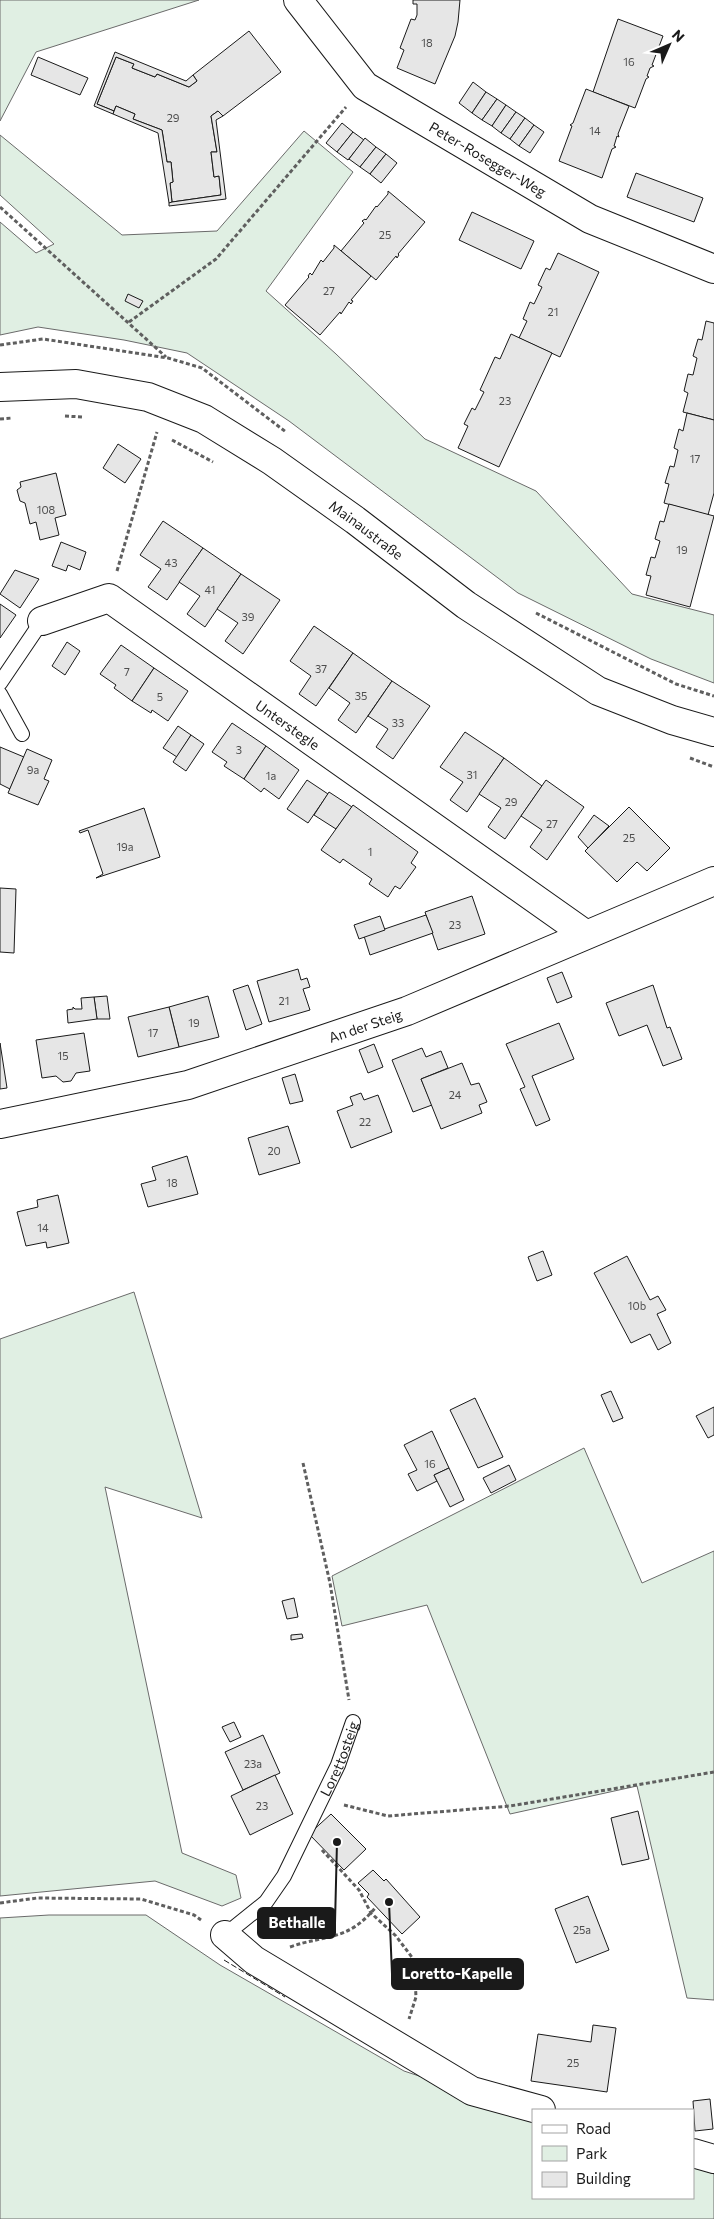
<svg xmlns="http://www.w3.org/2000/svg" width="714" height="2219" font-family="Commissioner,sans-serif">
	<rect width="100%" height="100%" fill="#fff"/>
	<g fill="#e0efe3" stroke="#6a6a6a">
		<polygon points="0,0 199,0 36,52 0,121"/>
		<polygon points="304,131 353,172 266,291 336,354 425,439 536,491 632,594 714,615 714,683 651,659 518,593 289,421 187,353 124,340 38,327 0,335 0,222 36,253 54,244 0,195 0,135 122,235 217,231"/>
		<polygon points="134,1292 202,1518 105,1487 182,1853 236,1875 241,1898 222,1906 155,1881 0,1896 0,1339"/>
		<polygon points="584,1448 642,1583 714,1551 714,2000 687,1998 637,1786 510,1814 427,1605 342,1626 332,1576"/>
		<polygon points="49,1915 146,1915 220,1965 404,2071 533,2114 533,2198 693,2198 693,2167 714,2174 714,2219 0,2219 0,1918"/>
	</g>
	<g fill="#e6e6e6" stroke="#1a1a1a">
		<polygon points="413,0 460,0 458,22 455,36 435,84 397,68 404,50 400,48 411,19 415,20 417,15 417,4 413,4"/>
		<polygon points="618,19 663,36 652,65 654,66 650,68 647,76 649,77 646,79 635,108 593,92"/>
		<polygon points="249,31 281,72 223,116 218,111 211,116 217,152 211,152 214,177 219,176 221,195 172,202 170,183 173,182 171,162 167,162 162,130 133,119 135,114 116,106 114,111 97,104 116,57 134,64 132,68 155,77 157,74 189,87 197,81 193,75"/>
		<polygon points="115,52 186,81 193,75 197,81 189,87 157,74 155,77 132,68 134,64 116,57 97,104 114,111 113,114 94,106"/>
		<polygon points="38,57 88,78 80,95 31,75"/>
		<polygon points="473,82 486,92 472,113 459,103"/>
		<polygon points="586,89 629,106 618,134 619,137 617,136 614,146 616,147 612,149 602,178 559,161 572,126 570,125 573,123"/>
		<polygon points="486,92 497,99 482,120 472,113"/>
		<polygon points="497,99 506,105 492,126 482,120"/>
		<polygon points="506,105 516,112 501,133 492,126"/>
		<polygon points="116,106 135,114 133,119 162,130 167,162 171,162 173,182 170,183 172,202 169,203 158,133 113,114"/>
		<polygon points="218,111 223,116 216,120 226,199 169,206 169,203 172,202 221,195 219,176 214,177 211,152 217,152 211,116"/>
		<polygon points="516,112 525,118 510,139 501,133"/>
		<polygon points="525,118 534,125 519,146 510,139"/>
		<polygon points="342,123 353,132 337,152 326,143"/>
		<polygon points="534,125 544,132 530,153 519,146"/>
		<polygon points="353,132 364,140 348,160 337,152"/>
		<polygon points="365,138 376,147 360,167 349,159"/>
		<polygon points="376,147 386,154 370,174 360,167"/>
		<polygon points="386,154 397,163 381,183 370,174"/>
		<polygon points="636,173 703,198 694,222 627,197"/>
		<polygon points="388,191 425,222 398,254 399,255 397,258 396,256 376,280 341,251 364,223 362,221 365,219 366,220 376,206 377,207 388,194"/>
		<polygon points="472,212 534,241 521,269 459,240"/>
		<polygon points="334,245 371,276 351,300 353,301 351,304 349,302 341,314 340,312 320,335 285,305 309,277 308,276 310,273 312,275 321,260 323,262 334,248"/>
		<polygon points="558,253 599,272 560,357 519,338 527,321 523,319 530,302 534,304 542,287 538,285 546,268 550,270"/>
		<polygon points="128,294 143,301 139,308 125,301"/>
		<polygon points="706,321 714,323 714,420 683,412 688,393 684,391 688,374 693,375 697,358 693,356 698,339 702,340"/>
		<polygon points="511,334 552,353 499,467 458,448 468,426 464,424 472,408 475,410 484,392 480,390 495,357 500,359"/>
		<polygon points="687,413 714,420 714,493 708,515 664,503 669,484 665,483 670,466 674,467 678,450 674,448 679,429 683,431"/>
		<polygon points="118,444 141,459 125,483 103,468"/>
		<polygon points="56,473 66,515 55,518 59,535 40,540 36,522 30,524 25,503 20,501 17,490 21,487 20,482"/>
		<polygon points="669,504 714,516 690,607 646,595 651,576 646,575 651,557 655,558 660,541 655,539 660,521 664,522"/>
		<polygon points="163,521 203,548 167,600 148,587 161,569 140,555"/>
		<polygon points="61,542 86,552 80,570 68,565 66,571 52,566"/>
		<polygon points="203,548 241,574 205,627 187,614 200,596 179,582"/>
		<polygon points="15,570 39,579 20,608 0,594"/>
		<polygon points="241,574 280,600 243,654 225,641 238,623 217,609"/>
		<polygon points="0,604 16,615 0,638"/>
		<polygon points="314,626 353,653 316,706 299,694 311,676 290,661"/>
		<polygon points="67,642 80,651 65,675 52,666"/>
		<polygon points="121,645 154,668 132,701 114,688 116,685 100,674"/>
		<polygon points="353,653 392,681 356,733 338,720 350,703 329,688"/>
		<polygon points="154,668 188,691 168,721 152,710 151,713 132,701"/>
		<polygon points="392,681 430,706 393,759 376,747 388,729 368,716"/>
		<polygon points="232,723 266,746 244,779 224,766 227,762 212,752"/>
		<polygon points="178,726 191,735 177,757 163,748"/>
		<polygon points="465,732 504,758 467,812 450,800 463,782 440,767"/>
		<polygon points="191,735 204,744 186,771 173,762"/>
		<polygon points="266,746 299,770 279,799 264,788 261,792 244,779"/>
		<polygon points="0,747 24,757 10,789 0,784"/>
		<polygon points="27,749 52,760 44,779 49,781 38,805 8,793"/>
		<polygon points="504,758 542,786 505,839 488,827 501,808 479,794"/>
		<polygon points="307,780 328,794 308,823 287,809"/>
		<polygon points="546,780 584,807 547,860 530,847 542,830 521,816"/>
		<polygon points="329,792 352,807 336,829 314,815"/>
		<polygon points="353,805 418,852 411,863 416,867 400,889 395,886 388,897 369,884 372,879 343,859 340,863 321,850"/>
		<polygon points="629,807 670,848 647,871 637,862 617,882 585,851"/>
		<polygon points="144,808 160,857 96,878 103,874 88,830 80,833 79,831"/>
		<polygon points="594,815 609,826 588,848 578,837"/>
		<polygon points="0,888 16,889 14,953 0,952"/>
		<polygon points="472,896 485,934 438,950 425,912"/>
		<polygon points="426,915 433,933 370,955 364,936"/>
		<polygon points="380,916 385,930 359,939 354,925"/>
		<polygon points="298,969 301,980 307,978 310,987 303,989 310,1010 269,1022 257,981"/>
		<polygon points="562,972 572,997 557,1003 547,978"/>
		<polygon points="248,985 262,1024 246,1030 233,990"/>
		<polygon points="653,985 667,1028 670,1027 682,1059 663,1066 647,1025 619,1036 606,1003"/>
		<polygon points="107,996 110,1019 97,1019 94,997"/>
		<polygon points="208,996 219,1037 179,1047 169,1007"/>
		<polygon points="94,997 97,1019 68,1023 67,1010 73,1009 73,1007 75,1009 82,1009 81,998"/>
		<polygon points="169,1007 179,1047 138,1057 128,1017"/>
		<polygon points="559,1023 574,1059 532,1076 550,1120 536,1126 520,1089 525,1087 506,1044"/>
		<polygon points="84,1033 90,1071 76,1073 71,1081 63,1082 56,1076 42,1078 36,1040"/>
		<polygon points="0,1043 7,1088 0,1089"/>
		<polygon points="374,1044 383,1067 368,1073 359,1050"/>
		<polygon points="422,1048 426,1057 441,1051 448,1068 421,1079 432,1105 413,1112 392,1060"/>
		<polygon points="462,1063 471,1085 479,1083 487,1102 479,1105 482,1113 441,1129 421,1079"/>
		<polygon points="295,1074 303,1101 290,1104 282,1078"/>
		<polygon points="361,1093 364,1100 378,1095 392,1132 351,1148 337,1111 353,1105 350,1097"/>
		<polygon points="288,1126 300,1163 259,1175 248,1138"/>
		<polygon points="187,1156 198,1194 148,1207 141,1184 156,1180 152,1167"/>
		<polygon points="58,1195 69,1243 47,1248 46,1242 26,1246 17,1212 38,1207 37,1200"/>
		<polygon points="543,1251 552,1275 537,1281 528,1257"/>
		<polygon points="627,1256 650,1300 658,1296 666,1310 657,1314 671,1343 658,1350 650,1334 631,1343 594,1273"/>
		<polygon points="611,1391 623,1418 613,1422 601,1395"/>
		<polygon points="475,1398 503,1457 478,1468 450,1410"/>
		<polygon points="714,1407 714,1435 708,1438 696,1416"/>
		<polygon points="432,1431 449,1468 434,1475 437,1481 417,1491 408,1474 417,1470 404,1445"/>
		<polygon points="509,1465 516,1480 491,1493 483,1478"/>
		<polygon points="449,1468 464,1500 450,1507 434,1475"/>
		<polygon points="294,1598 298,1617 287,1619 282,1601"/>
		<polygon points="302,1634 303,1638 291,1640 291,1635"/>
		<polygon points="234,1722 241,1737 230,1742 222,1727"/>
		<polygon points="263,1735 280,1773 243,1790 225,1752"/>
		<polygon points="275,1775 293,1814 250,1835 231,1796"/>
		<polygon points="638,1811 649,1859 622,1865 611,1818"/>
		<polygon points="331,1814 366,1849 344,1870 309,1834"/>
		<polygon points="373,1870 384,1881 386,1879 420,1917 402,1934 367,1897 369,1894 358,1883"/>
		<polygon points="588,1896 609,1950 576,1963 555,1909"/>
		<polygon points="593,2025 616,2028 607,2092 531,2081 538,2034 591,2042"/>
		<polygon points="710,2099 713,2129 695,2131 693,2101"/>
	</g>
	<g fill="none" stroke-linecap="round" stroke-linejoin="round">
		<defs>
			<g id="service">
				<polyline points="0,683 42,621"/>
				<polyline points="0,694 22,734"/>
				<path id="s1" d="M225,1935L266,1902L284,1876L338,1765L353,1722"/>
			</g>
			<g id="minor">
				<path id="s2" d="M298,0L365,86L590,219L714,269"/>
				<path id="s3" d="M42,621L109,598L585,934"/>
				<path id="s4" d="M0,1124L188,1085L407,1011L714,881"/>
				<polyline points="225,1935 254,1960 472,2091 541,2110"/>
				<polyline points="693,2153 714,2159"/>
			</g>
			<g id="primary">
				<path id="s5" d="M0,387L76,384L148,397L204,419L272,461L355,520L466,605L598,691L672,720L714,732"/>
			</g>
		</defs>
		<use href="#service" stroke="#1a1a1a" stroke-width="16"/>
		<use href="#minor" stroke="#1a1a1a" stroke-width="30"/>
		<use href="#primary" stroke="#1a1a1a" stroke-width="30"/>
		<g stroke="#5f5f5f" stroke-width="3" stroke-dasharray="4 2.5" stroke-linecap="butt">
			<polyline points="0,207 166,357"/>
			<polyline points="129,322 216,259 346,107"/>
			<polyline points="0,345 43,339 168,358 202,368 286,432"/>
			<polyline points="65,416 82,417"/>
			<polyline points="0,419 12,418"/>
			<polyline points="172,440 213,462"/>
			<polyline points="117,571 157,432"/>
			<polyline points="536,613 676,684 714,696"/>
			<polyline points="690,758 714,767"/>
			<polyline points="303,1463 330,1583 349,1700"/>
			<polyline points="344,1805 388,1816 510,1806 714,1772"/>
			<polyline points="322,1850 359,1890 371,1913 396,1936 414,1960 416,1997 409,2019"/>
			<polyline points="0,1903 37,1898 141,1899 194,1915 201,1920"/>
			<path d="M290,1947C327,1934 347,1942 376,1907"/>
		</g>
		<use href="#service" stroke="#fff" stroke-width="14"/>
		<use href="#minor" stroke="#fff" stroke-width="28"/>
		<use href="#primary" stroke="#fff" stroke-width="28"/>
		<polyline stroke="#1a1a1a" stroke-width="1" stroke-dasharray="6 2.5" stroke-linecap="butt" points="224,1960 285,1997"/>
	</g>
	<g text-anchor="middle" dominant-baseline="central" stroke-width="4" stroke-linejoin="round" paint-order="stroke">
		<g font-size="11" fill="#4d4d4d">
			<text x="427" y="42">18</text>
			<text x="629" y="61">16</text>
			<text x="173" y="117">29</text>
			<text x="595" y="130">14</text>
			<text x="385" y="234">25</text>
			<text x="329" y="290">27</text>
			<text x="553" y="311">21</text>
			<text x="505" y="400">23</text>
			<text x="695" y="458">17</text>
			<text x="46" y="509">108</text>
			<text x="682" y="549">19</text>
			<text x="171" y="562">43</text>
			<text x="210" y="589">41</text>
			<text x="248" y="616">39</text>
			<text x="321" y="668">37</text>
			<text x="127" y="671">7</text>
			<text x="361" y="695">35</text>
			<text x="160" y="696">5</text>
			<text x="398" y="722">33</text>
			<text x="239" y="749">3</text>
			<text x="33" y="769">9a</text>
			<text x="472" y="774">31</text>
			<text x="271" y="775">1a</text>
			<text x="511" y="801">29</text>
			<text x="552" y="823">27</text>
			<text x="629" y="837">25</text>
			<text x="125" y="846">19a</text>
			<text x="370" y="851">1</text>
			<text x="455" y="924">23</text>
			<text x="284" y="1000">21</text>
			<text x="194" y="1022">19</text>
			<text x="153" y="1032">17</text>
			<text x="63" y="1055">15</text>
			<text x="455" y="1094">24</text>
			<text x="365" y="1121">22</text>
			<text x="274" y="1150">20</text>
			<text x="172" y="1182">18</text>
			<text x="43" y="1227">14</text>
			<text x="637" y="1305">10b</text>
			<text x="430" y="1463">16</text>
			<text x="253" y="1763">23a</text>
			<text x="262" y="1805">23</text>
			<text x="582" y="1929">25a</text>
			<text x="573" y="2062">25</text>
		</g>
		<g font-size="14" fill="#1a1a1a" stroke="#fff">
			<text stroke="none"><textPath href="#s2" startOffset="252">Peter-Rosegger-Weg</textPath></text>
			<text stroke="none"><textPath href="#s5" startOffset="406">Mainaustraße</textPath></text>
			<text stroke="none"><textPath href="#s3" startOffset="290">Unterstegle</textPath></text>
			<text stroke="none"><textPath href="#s4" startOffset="379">An der Steig</textPath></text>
			<text stroke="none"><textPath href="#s1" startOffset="214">Lorettosteig</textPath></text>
		</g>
	</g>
	<path fill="none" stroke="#1a1a1a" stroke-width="2" d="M337 1842L335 1923M389 1902L392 1974"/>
	<g fill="#1a1a1a" stroke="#fff" stroke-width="2">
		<circle cx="337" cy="1842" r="5"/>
		<circle cx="389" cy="1902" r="5"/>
	</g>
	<g fill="#1a1a1a" stroke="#1a1a1a" stroke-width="2">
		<rect x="258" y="1908" width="77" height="30" rx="5"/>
		<rect x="392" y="1959" width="131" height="30" rx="5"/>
	</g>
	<g font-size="15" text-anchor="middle" font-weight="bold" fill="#fff">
		<text x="297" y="1928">Bethalle</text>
		<text x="457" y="1979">Loretto-Kapelle</text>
	</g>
	<rect x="532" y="2109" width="162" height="90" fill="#ffffff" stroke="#a3a3a3"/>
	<rect x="542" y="2125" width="25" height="8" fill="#ffffff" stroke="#a3a3a3"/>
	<text x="576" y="2134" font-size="15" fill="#1a1a1a">Road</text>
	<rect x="542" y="2146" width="25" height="15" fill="#e0efe3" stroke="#a3a3a3"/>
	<text x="576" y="2159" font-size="15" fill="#1a1a1a">Park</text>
	<rect x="542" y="2172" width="25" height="15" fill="#e6e6e6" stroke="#a3a3a3"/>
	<text x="576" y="2184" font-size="15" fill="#1a1a1a">Building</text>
	<g transform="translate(669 45) rotate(45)" stroke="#ffffff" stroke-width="4" paint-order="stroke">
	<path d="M0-4L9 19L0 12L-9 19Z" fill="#1a1a1a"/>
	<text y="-8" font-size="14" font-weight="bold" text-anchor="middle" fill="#1a1a1a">N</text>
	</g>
</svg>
